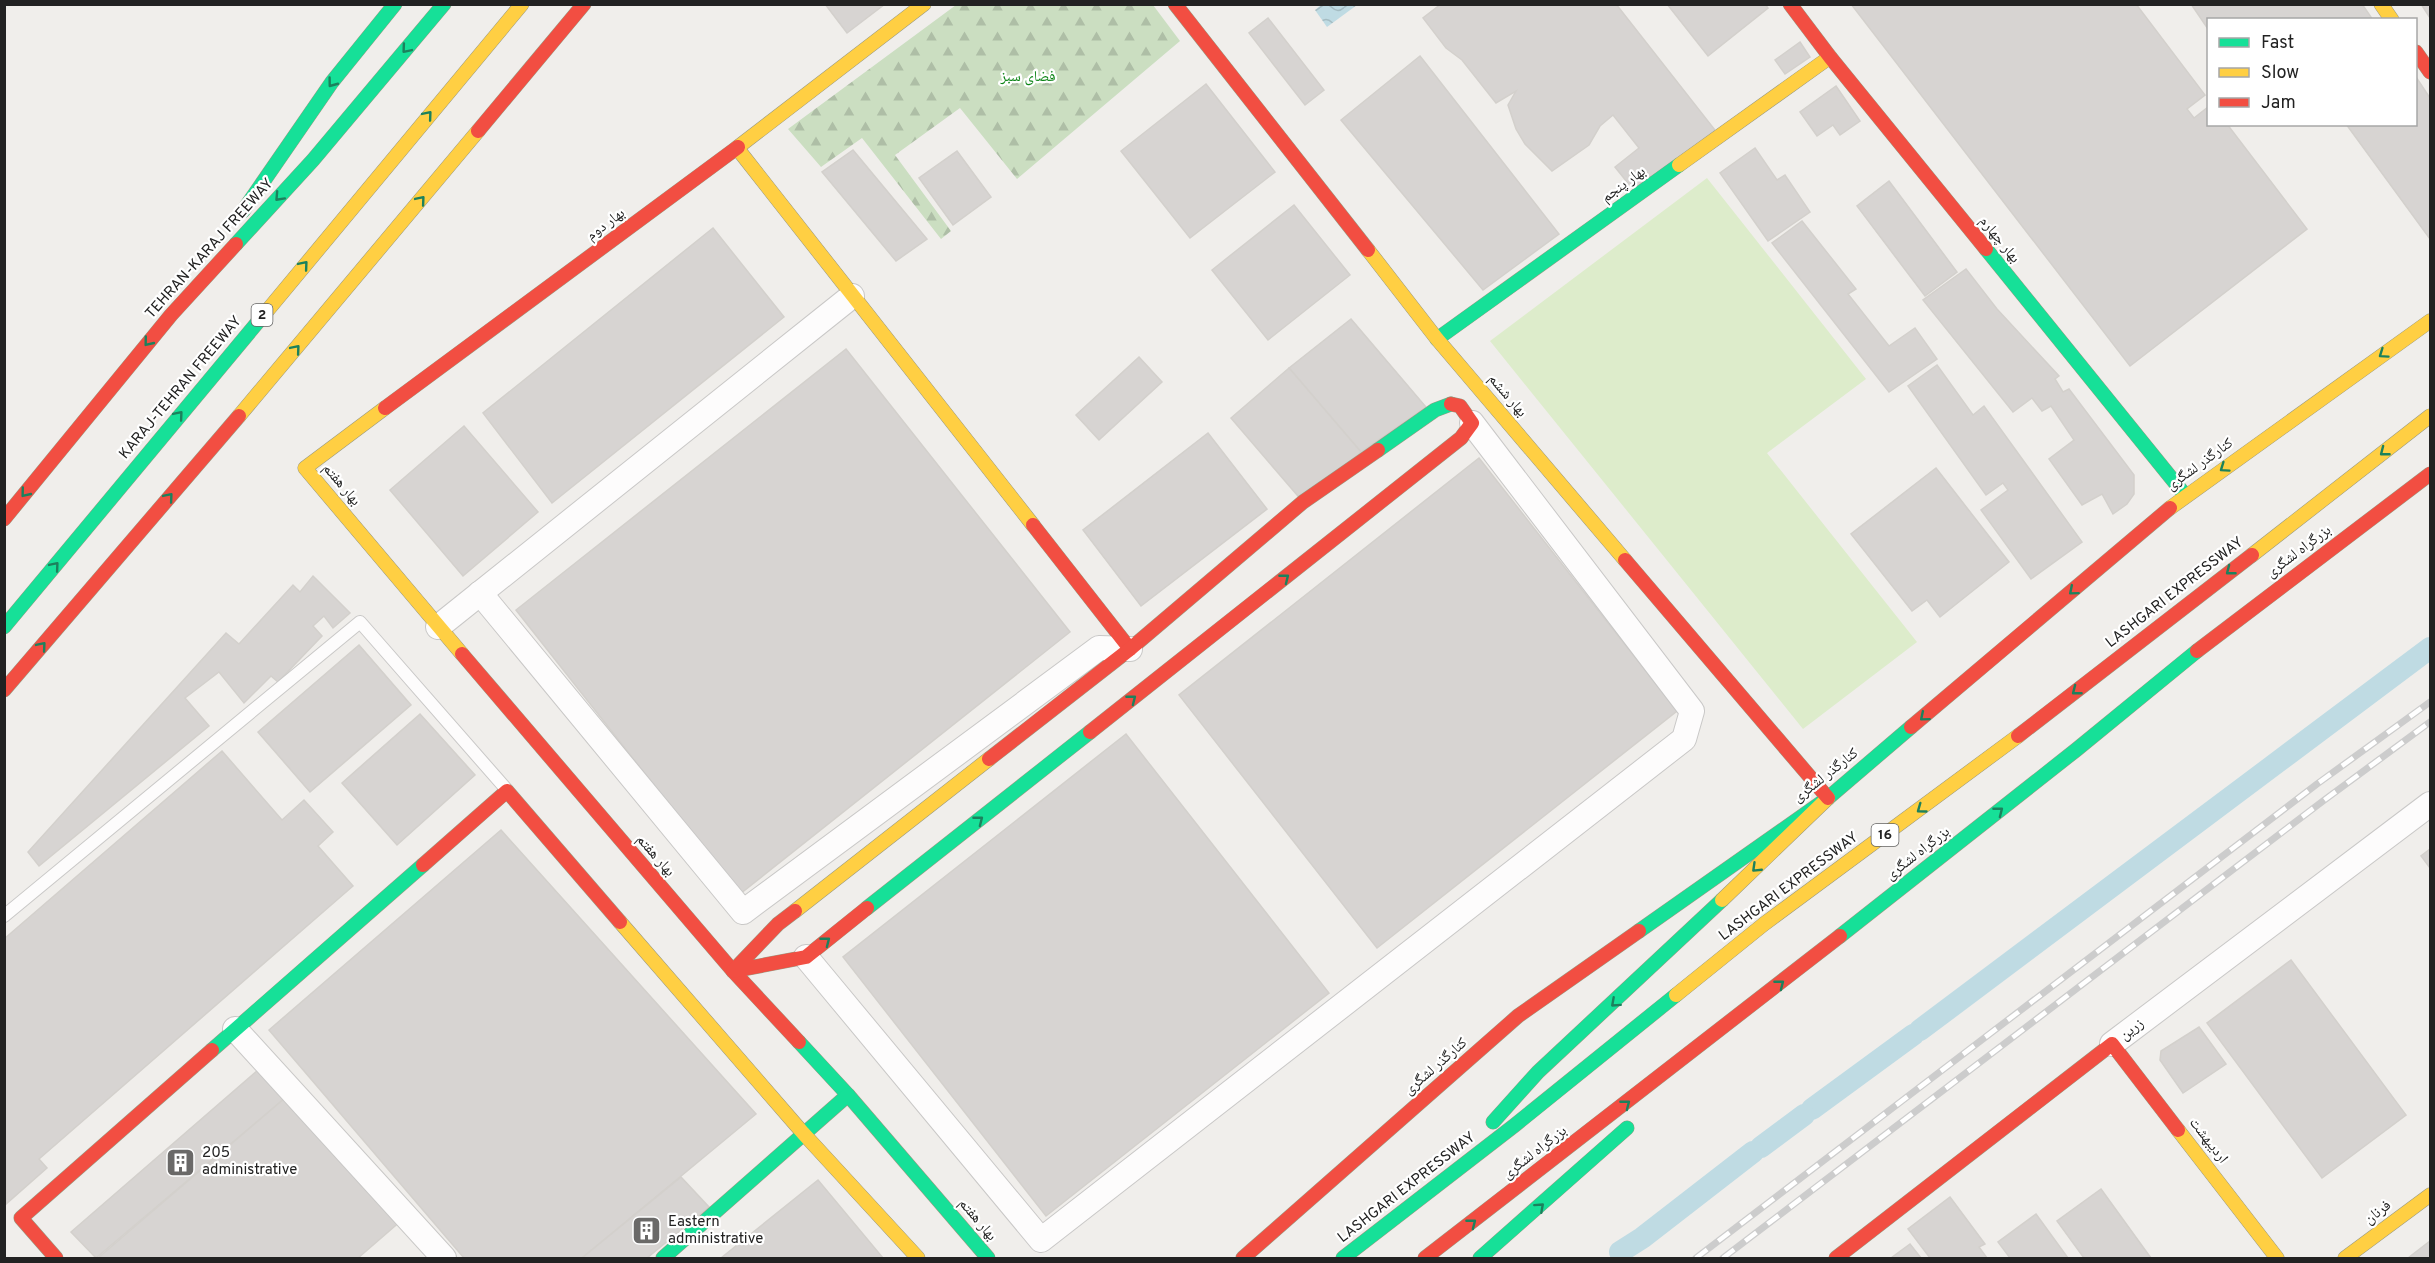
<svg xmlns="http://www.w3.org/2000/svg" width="2435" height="1263" font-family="Overpass,'Noto Naskh Arabic',sans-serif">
	<defs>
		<pattern id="forest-firs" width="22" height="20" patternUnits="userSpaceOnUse" patternTransform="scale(1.5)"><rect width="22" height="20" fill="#cbdec1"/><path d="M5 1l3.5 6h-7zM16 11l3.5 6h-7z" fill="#aebea6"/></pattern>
		<pattern id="water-waves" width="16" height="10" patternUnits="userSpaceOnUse" patternTransform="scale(1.5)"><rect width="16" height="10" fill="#bfdbe3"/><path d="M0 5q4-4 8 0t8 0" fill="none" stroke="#a4bcc2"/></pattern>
	</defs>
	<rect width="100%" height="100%" fill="#f0eeeb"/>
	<polygon fill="#ddeccb" points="1707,178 1866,379 1767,453 1917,642 1803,729 1490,341"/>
	<polygon fill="url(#forest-firs)" points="956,5 1153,5 1180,41 1017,179 960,108 895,155 951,231 941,239 862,138 821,167 788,129"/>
	<polygon fill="url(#water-waves)" points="1322,4 1357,4 1357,5 1327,27 1315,10"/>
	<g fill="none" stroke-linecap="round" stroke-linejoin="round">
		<g stroke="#bfdbe3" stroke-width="22">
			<polyline points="1920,1030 2430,648"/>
			<polyline points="1812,1109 1913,1035"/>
			<polyline points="1761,1147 1804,1115"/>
			<polyline points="1620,1252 1642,1238 1753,1152"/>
		</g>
	</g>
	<g fill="#d7d4d2" stroke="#d3d0cc" stroke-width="1.5">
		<polygon points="825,4 885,4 847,33"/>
		<polygon points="1441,4 1616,4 1715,130 1635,192 1615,167 1639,148 1613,115 1600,126 1589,145 1552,171 1525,144 1516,129 1508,105 1516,91 1496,103 1462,60 1446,48 1423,18"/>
		<polygon points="1667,4 1765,4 1768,8 1708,56"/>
		<polygon points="1851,4 2136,4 2205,95 2187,109 2194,118 2208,107 2208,124 2227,124 2307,229 2130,366"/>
		<polygon points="2191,4 2362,4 2373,20 2208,20 2208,29"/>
		<polygon points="2421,4 2430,4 2430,18"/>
		<polygon points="1268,18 1324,90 1305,105 1249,33"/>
		<polygon points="1800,42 1810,57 1785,74 1775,60"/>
		<polygon points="1420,56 1559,234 1483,290 1341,120"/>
		<polygon points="2416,77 2430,98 2430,239 2346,124 2416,124"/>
		<polygon points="1206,84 1275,172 1190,238 1121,151"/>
		<polygon points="1836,86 1860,121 1840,135 1833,125 1817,136 1800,112"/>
		<polygon points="1755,148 1777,180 1785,175 1810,212 1768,241 1720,173"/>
		<polygon points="853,150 927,239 896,261 822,172"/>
		<polygon points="957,151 991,197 953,225 919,178"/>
		<polygon points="1889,181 1957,272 1925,296 1857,206"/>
		<polygon points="1294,205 1350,275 1268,340 1212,270"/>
		<polygon points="1802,221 1856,289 1848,294 1889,346 1915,328 1937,359 1889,392 1772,243"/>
		<polygon points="713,228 784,317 552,503 483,413"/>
		<polygon points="1966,269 1997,309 2059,376 2055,379 2063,392 2069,389 2134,475 2134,494 2127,504 2113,514 2102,494 2082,505 2049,459 2074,440 2051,406 2042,411 2032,398 2013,412 1923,300"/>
		<polygon points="1351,319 1426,407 1361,452 1289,368"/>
		<polygon points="846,349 1070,632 740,894 516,610"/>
		<polygon points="1139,357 1162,382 1099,440 1076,415"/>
		<polygon points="1937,365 1973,415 1984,406 2082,542 2031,579 1981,510 2008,490 2003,483 1986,495 1908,386"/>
		<polygon points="1289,368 1361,452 1303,502 1231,418"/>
		<polygon points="464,426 538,512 463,576 390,490"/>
		<polygon points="1208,433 1267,509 1141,606 1083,530"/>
		<polygon points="1479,458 1677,711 1377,948 1179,695"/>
		<polygon points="1936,468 2009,562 1940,617 1927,600 1912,611 1851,534"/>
		<polygon points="313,576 350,613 333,628 324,616 313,626 322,636 278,682 271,676 244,703 219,672 185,698 209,726 39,866 28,852 226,633 239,644 293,585 300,592"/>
		<polygon points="359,645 411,705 310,792 258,732"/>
		<polygon points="420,714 475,775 397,845 342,783"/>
		<polygon points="1126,734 1329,993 1046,1216 843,957"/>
		<polygon points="222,751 282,820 304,800 333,832 318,846 353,886 39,1159 47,1168 6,1204 4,939"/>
		<polygon points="501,830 756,1114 582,1258 464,1258 269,1030"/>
		<polygon points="2430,849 2430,868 2421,856"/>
		<polygon points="2291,960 2406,1115 2322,1178 2207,1023"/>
		<polygon points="2199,1027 2226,1064 2183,1093 2160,1060 2161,1051"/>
		<polygon points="266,1063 292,1092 96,1258 71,1232"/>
		<polygon points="292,1092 402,1220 358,1258 98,1258"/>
		<polygon points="681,1177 709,1207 647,1258 582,1258"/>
		<polygon points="818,1180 883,1258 721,1258"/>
		<polygon points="2101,1189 2151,1258 2084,1258 2057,1221"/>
		<polygon points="1950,1197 1985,1244 1979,1247 1987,1258 1930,1258 1908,1229"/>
		<polygon points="2036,1214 2068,1258 2010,1258 1998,1242"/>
		<polygon points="2430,1241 2430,1258 2408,1258"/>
		<polygon points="1910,1244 1921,1258 1891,1258"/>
	</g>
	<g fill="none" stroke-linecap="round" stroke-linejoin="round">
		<defs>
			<polyline id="lane" points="4,916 360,622 507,790"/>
			<g id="street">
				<polyline points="480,593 743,912 1099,648 1130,649"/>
				<polyline points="438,627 852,296"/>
				<polyline points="806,957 1041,1240 1684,739 1692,711 1472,423"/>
				<polyline points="235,1029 444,1258"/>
				<polyline points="2112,1044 2430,804"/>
			</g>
			<g id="fast">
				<polyline points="243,211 332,82 395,4"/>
				<polyline points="236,244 313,160 444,4"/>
				<polyline points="1986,249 2185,495"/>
				<polyline points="1437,339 1679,165"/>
				<polyline points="1378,450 1435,410 1451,404"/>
				<polyline points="4,627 262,317"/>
				<polyline points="867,908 1090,732"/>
				<polyline points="1639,931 1828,798 1911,727"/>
				<polyline points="1840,936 2076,750 2197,651"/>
				<polyline points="799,1042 848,1095 988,1258"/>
				<polyline points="212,1050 423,865"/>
				<polyline points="1493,1122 1538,1072 1722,900"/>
				<polyline points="663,1258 848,1095"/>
				<polyline points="1343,1258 1515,1125 1676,995"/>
				<polyline points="1480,1258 1627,1128"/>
			</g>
			<g id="slow">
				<polyline points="2381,4 2392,20"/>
				<polyline points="738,147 924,4"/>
				<polyline points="737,148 1033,525"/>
				<polyline points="1679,165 1830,57"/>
				<polyline points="1368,250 1437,339 1625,560"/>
				<polyline points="262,317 522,4"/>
				<polyline points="385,408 305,468 462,654"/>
				<polyline points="239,416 478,131"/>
				<polyline points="2170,508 2430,321"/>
				<polyline points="2252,555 2430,416"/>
				<polyline points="1722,900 1828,798"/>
				<polyline points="795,911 989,759"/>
				<polyline points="620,922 803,1133 918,1258"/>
				<polyline points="1676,995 1764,924 2018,736"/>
				<polyline points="2178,1130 2277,1258"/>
				<polyline points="2345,1258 2430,1195"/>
			</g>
			<g id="jam">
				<polyline points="1175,4 1368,250"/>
				<polyline points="1790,4 1830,57 1986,249"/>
				<polyline points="2416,52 2430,72"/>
				<polyline points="478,131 584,4"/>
				<polyline points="385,408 738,147"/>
				<polyline points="4,519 171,315 236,244"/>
				<polyline points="1033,525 1130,649"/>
				<polyline points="1625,560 1828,798"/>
				<polyline points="2197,651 2430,474"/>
				<polyline points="462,654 733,971 799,1042"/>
				<polyline points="4,690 239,416"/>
				<polyline points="1911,727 2170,508"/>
				<polyline points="1090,732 1461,438 1472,423 1460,406 1451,404"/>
				<polyline points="2018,736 2252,555"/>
				<polyline points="989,759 1130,649 1303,502 1378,450"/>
				<polyline points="423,865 507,791 620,922"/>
				<polyline points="795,911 778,924 733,971 806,957 867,908"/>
				<polyline points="56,1258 21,1218 212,1050"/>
				<polyline points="1243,1258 1518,1016 1639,931"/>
				<polyline points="1425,1258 1840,936"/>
				<polyline points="1836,1258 2112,1044 2178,1130"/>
			</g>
		</defs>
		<use href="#lane" stroke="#c9c8c7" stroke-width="14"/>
		<use href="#street" stroke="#c9c8c7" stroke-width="26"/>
		<use href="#fast" stroke="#999a82" stroke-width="15"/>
		<use href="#slow" stroke="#999a82" stroke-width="15"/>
		<use href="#jam" stroke="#999a82" stroke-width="15"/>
		<use href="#lane" stroke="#fdfcfc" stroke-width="12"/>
		<use href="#street" stroke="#fdfcfc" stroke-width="24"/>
		<use href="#fast" stroke="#16e098" stroke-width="14"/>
		<use href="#slow" stroke="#ffcf43" stroke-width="14"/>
		<use href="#jam" stroke="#f24e42" stroke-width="14"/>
		<defs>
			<g id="rail">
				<polyline points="1696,1258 2317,784 2430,702"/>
				<polyline points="1723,1258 2323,801 2430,722"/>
			</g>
		</defs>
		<use href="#rail" stroke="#ccc" stroke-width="7"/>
		<use href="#rail" stroke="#fff" stroke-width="4.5" stroke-dasharray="14" stroke-linecap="butt"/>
	</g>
	<defs><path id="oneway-chevron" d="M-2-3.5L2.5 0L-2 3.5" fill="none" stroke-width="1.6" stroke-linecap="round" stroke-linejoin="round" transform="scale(1.5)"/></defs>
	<g stroke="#1c815d">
		<use href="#oneway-chevron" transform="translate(406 49) rotate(130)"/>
		<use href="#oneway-chevron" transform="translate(332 83) rotate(127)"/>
		<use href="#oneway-chevron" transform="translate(428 115) rotate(-50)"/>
		<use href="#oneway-chevron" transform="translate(279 197) rotate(133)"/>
		<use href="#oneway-chevron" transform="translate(421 200) rotate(-50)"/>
		<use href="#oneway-chevron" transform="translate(304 265) rotate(-50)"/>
		<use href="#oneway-chevron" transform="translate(148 342) rotate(129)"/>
		<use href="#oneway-chevron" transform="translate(296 349) rotate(-50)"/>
		<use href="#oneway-chevron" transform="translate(2383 354) rotate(145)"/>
		<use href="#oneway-chevron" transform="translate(179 415) rotate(-50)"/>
		<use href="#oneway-chevron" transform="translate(2384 452) rotate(142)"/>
		<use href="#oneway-chevron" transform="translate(2224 468) rotate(145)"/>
		<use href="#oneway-chevron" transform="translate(25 493) rotate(129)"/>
		<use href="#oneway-chevron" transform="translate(169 497) rotate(-50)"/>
		<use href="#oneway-chevron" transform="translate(55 566) rotate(-50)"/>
		<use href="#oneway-chevron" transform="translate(2230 571) rotate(142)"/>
		<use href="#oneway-chevron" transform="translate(1285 578) rotate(-38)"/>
		<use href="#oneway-chevron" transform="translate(2073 591) rotate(140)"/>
		<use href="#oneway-chevron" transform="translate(42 646) rotate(-50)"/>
		<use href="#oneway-chevron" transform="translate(2076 691) rotate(142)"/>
		<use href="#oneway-chevron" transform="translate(1132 699) rotate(-38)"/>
		<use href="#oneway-chevron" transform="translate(1924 717) rotate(140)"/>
		<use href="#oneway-chevron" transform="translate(1921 809) rotate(144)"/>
		<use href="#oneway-chevron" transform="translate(1999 811) rotate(-38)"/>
		<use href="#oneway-chevron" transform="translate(979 820) rotate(-38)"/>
		<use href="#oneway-chevron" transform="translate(1756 868) rotate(136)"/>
		<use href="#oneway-chevron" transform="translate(826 941) rotate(-38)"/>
		<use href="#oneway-chevron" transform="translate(1780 984) rotate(-38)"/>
		<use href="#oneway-chevron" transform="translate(1615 1003) rotate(138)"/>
		<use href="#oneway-chevron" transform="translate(1626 1104) rotate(-38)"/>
		<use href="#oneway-chevron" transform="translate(1540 1207) rotate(-42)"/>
		<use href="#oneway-chevron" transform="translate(1472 1223) rotate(-38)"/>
	</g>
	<defs>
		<symbol id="building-square" viewBox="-11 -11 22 22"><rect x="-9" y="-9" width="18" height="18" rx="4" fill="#6a6968" stroke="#fff"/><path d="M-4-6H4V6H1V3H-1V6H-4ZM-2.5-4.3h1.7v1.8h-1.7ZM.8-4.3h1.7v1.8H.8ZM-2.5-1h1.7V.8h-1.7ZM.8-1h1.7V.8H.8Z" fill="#fff"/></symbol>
	</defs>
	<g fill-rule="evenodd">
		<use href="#building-square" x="164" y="1146" width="33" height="33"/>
		<use href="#building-square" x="630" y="1214" width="33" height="33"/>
	</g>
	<g text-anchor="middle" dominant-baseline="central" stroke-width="4.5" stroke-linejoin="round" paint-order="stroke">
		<g fill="#fff" stroke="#646464" stroke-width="1.5">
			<rect x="251.5" y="304" width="21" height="22" rx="4.5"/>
			<rect x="1871.5" y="824" width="27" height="22" rx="4.5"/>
		</g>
		<g font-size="14" font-weight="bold" fill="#222">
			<text x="262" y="315">2</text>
			<text x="1885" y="835">16</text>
		</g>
		<g font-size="15" fill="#0c8416" stroke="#fff">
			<text x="1028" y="77">فضای سبز</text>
		</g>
		<g font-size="15" fill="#222" stroke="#fff">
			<text transform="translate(1624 185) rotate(-36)">بهار پنجم</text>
			<text transform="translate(606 225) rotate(-37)">بهار دوم</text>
			<text transform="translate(1999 240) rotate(51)">بهار چهارم</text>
			<text transform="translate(210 249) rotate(-48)">TEHRAN-KARAJ FREEWAY</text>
			<text transform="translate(181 388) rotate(-50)">KARAJ-TEHRAN FREEWAY</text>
			<text transform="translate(1507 396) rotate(50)">بهار ششم</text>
			<text transform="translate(2200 465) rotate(-36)">کنارگذر لشگری</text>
			<text transform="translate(341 485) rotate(50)">بهار هفتم</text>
			<text transform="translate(2299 552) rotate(-37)">بزرگراه لشگری</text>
			<text transform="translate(2175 593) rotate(-38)">LASHGARI EXPRESSWAY</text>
			<text transform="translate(1826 776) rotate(-38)">کنارگذر لشگری</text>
			<text transform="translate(1918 854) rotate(-38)">بزرگراه لشگری</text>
			<text transform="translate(655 856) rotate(49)">بهار هفتم</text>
			<text transform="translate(1789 887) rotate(-37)">LASHGARI EXPRESSWAY</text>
			<text transform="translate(2132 1030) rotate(-37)">زرین</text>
			<text transform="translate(1436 1067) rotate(-41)">کنارگذر لشگری</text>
			<text transform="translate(2208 1141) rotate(52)">اردیبهشت</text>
			<text transform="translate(1535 1153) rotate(-38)">بزرگراه لشگری</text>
			<text transform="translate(1407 1188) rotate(-38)">LASHGARI EXPRESSWAY</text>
			<text transform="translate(2378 1213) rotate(-37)">فرنان</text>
			<text transform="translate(977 1220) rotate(50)">بهار هفتم</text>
		</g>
		<g font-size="15" fill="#222" stroke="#fff" text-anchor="start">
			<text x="202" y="1153">205<tspan x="202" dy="17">administrative</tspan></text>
			<text x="668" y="1222">Eastern<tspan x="668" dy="17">administrative</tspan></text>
		</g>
	</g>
	<rect width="2435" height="1263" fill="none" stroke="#222222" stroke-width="12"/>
	<rect x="2207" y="18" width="210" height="108" fill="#ffffff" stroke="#a7a7a7" stroke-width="1.5"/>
	<rect x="2219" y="38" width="30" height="9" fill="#16e098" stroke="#a7a7a7" stroke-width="1.5"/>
	<text x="2261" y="48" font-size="18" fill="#222222">Fast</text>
	<rect x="2219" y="68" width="30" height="9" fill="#ffcf43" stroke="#a7a7a7" stroke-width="1.5"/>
	<text x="2261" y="78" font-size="18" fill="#222222">Slow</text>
	<rect x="2219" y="98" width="30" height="9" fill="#f24e42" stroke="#a7a7a7" stroke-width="1.5"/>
	<text x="2261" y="108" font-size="18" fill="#222222">Jam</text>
</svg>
